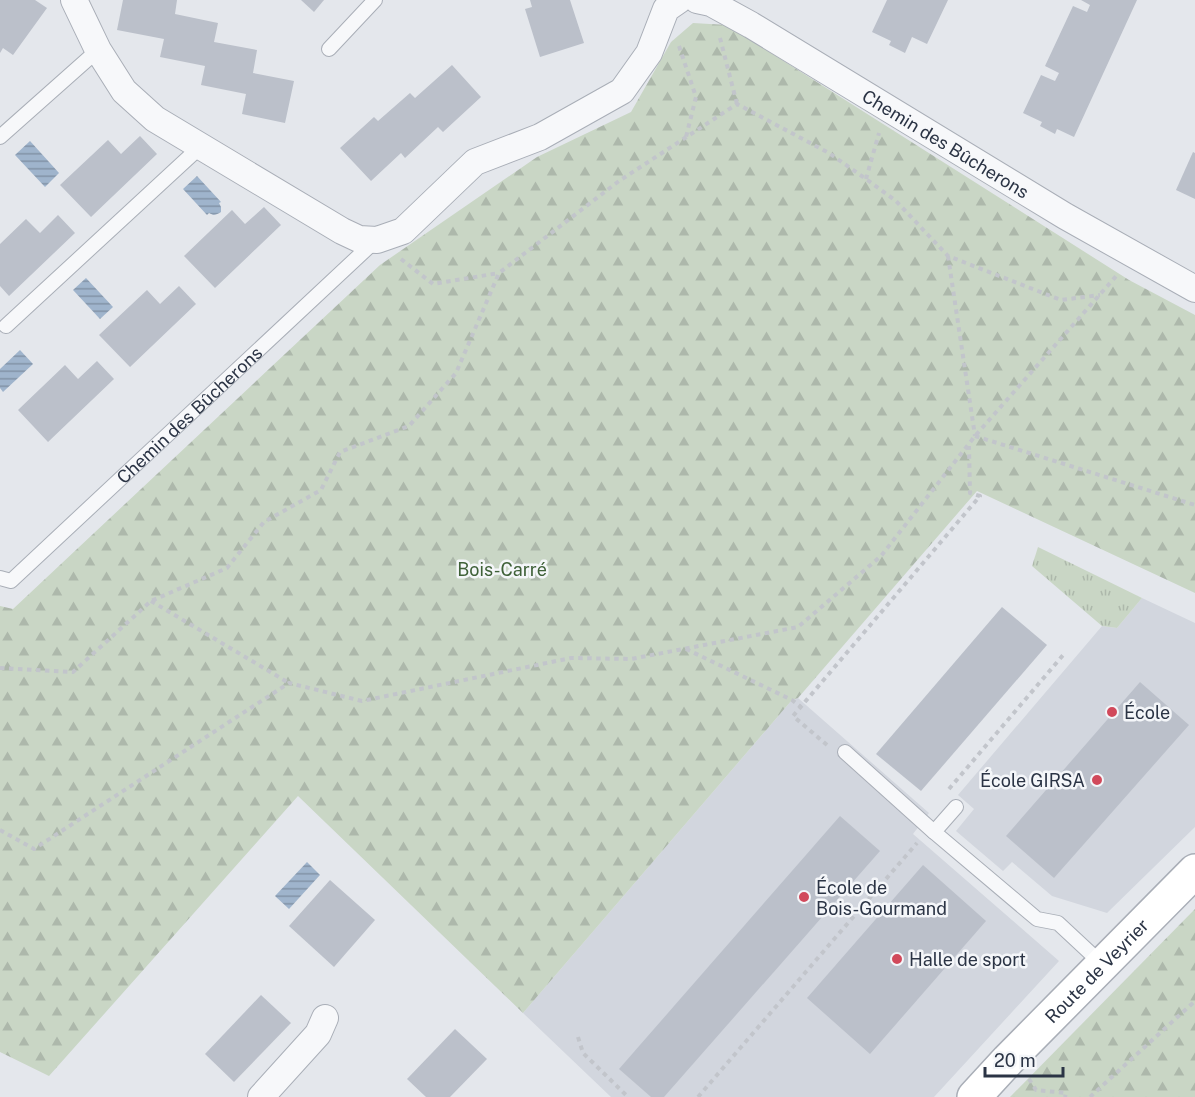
<svg xmlns="http://www.w3.org/2000/svg" width="1195" height="1097" font-family="'Public Sans',sans-serif">
	<defs>
		<pattern id="forest-firs" width="22" height="20" patternUnits="userSpaceOnUse" patternTransform="scale(1.5)"><rect width="22" height="20" fill="#c9d6c5"/><path d="M5 1l3.5 6h-7zM16 11l3.5 6h-7z" fill="#adb8ab"/></pattern>
		<pattern id="park-tufts" width="24" height="20" patternUnits="userSpaceOnUse" patternTransform="scale(1.5)"><rect width="24" height="20" fill="#c9d6c5"/><path d="M3 7l-1-3M5 7V3M7 7l1-3M15 17l-1-3M17 17v-4M19 17l1-3" fill="none" stroke="#adb8ab"/></pattern>
		<pattern id="water-rules" width="6" height="5" patternUnits="userSpaceOnUse" patternTransform="scale(1.5)"><rect width="6" height="5" fill="#9fb4cc"/><path d="M0 2.5h6" fill="none" stroke="#8293a7"/></pattern>
	</defs>
	<rect width="100%" height="100%" fill="#e4e7ec"/>
	<g fill="#d2d6de">
		<polygon points="1142,598 1195,623 1195,827 1107,913 1052,896 1012,862 1003,871 956,831 974,809 958,795 1102,626 1117,628"/>
		<polygon points="798,698 929,813 913,834 1059,961 934,1097 611,1097 523,1013 792,700"/>
	</g>
	<g fill="url(#forest-firs)">
		<polygon points="693,23 727,25 1129,280 1195,315 1195,593 977,491 798,698 792,700 523,1013 298,796 49,1076 0,1052 0,606 13,609 380,265 537,157 631,112 671,42"/>
		<polygon points="1195,909 1195,1097 1010,1097"/>
	</g>
	<polygon fill="url(#park-tufts)" points="1038,547 1142,598 1117,628 1102,626 1032,566"/>
	<g fill="url(#water-rules)">
		<polygon points="30,141 59,173 45,187 15,155"/>
		<path d="M197,176L221,202L219,203L221,207V212C216,215 214,216 209,213L207,215L183,189Z"/>
		<polygon points="86,278 113,307 100,319 73,290"/>
		<polygon points="20,350 33,364 3,392 0,388 0,369"/>
		<polygon points="307,862 320,875 289,909 275,896"/>
	</g>
	<g fill="#bbc0ca">
		<polygon points="0,0 35,0 47,8 13,55 3,48 0,53"/>
		<polygon points="123,0 177,0 175,14 218,23 214,42 257,50 253,73 294,81 285,123 242,114 246,94 201,85 205,66 160,57 164,39 117,30"/>
		<polygon points="301,0 324,0 314,12"/>
		<polygon points="530,0 570,0 584,43 540,57 525,9 532,7"/>
		<polygon points="887,0 948,0 927,44 912,37 905,53 889,45 891,41 872,32"/>
		<polygon points="1081,0 1137,0 1074,137 1057,129 1055,134 1040,126 1042,122 1023,113 1041,75 1055,81 1059,73 1045,66 1073,6 1087,12 1090,5"/>
		<polygon points="452,65 481,97 443,132 438,127 405,158 401,153 371,181 340,148 374,117 378,121 410,93 415,98"/>
		<polygon points="140,136 157,154 91,217 60,185 108,140 121,154"/>
		<polygon points="1193,152 1195,153 1195,199 1176,190"/>
		<polygon points="264,207 281,225 215,288 184,256 232,210 245,224"/>
		<polygon points="58,215 75,233 9,296 0,286 0,244 26,219 40,233"/>
		<polygon points="179,286 196,304 130,367 99,335 147,290 160,304"/>
		<polygon points="97,361 114,379 48,442 18,410 65,365 78,379"/>
		<polygon points="1002,607 1047,645 921,791 876,754"/>
		<polygon points="1140,682 1189,725 1054,878 1006,836"/>
		<polygon points="840,816 880,851 664,1097 651,1097 619,1069"/>
		<polygon points="923,865 986,921 870,1054 807,998"/>
		<polygon points="330,880 375,920 334,967 289,926"/>
		<polygon points="261,995 291,1023 234,1082 205,1054"/>
		<polygon points="455,1029 487,1059 450,1097 426,1097 407,1079"/>
	</g>
	<g fill="none" stroke-linecap="round" stroke-linejoin="round">
		<defs>
			<g id="lane">
				<polyline points="329,49 375,0"/>
				<polyline points="0,137 98,50"/>
				<polyline points="6,326 200,147"/>
				<path id="s1" d="M0,578L11,581L376,240"/>
				<polyline points="845,752 934,832"/>
				<polyline points="956,807 934,832 1037,919 1058,923 1102,964"/>
			</g>
			<g id="street">
				<polyline points="74,0 98,50 124,91 155,119 342,231 359,239 377,240 403,231 475,162 540,137 622,91 649,53 666,9 679,0"/>
				<path id="s2" d="M697,0L711,3L751,25L1065,216L1195,289"/>
				<polyline points="261,1097 318,1034 325,1018"/>
			</g>
			<g id="secondary">
				<path id="s3" d="M974,1097L1008,1060L1195,871"/>
			</g>
		</defs>
		<use href="#lane" stroke="#a9aeb7" stroke-width="16"/>
		<use href="#street" stroke="#a9aeb7" stroke-width="28"/>
		<use href="#secondary" stroke="#a9aeb7" stroke-width="36"/>
		<g stroke="#c2c5cb" stroke-width="4" stroke-dasharray="4.5 4.5" stroke-linecap="butt">
			<polyline points="720,38 737,104"/>
			<polyline points="679,46 696,97 686,137"/>
			<polyline points="866,179 879,133"/>
			<polyline points="948,256 975,436"/>
			<polyline points="401,259 433,284 499,273"/>
			<polyline points="975,436 1195,505"/>
			<polyline points="151,601 289,683"/>
			<polyline points="686,649 792,700 801,707"/>
			<polyline points="0,668 73,672 151,601 227,568 264,522 321,490 340,452 409,426 456,373 499,273 619,181 737,104 829,153 866,179 896,201 948,256 1061,300 1100,295"/>
			<polyline points="827,745 793,716 980,496 970,493 969,446"/>
			<polyline points="949,789 1064,654"/>
			<polyline points="0,830 34,849 289,683 362,701 571,658 631,659 798,627 881,556 975,436 1118,274"/>
			<polyline points="578,1037 583,1053 628,1097"/>
			<polyline points="1029,1079 1036,1090 1066,1093 1065,1097"/>
			<polyline points="698,1097 917,843"/>
			<polyline points="1090,1097 1195,1001"/>
		</g>
		<use href="#lane" stroke="#f7f8fa" stroke-width="14"/>
		<use href="#street" stroke="#f7f8fa" stroke-width="26"/>
		<use href="#secondary" stroke="#fff" stroke-width="33"/>
	</g>
	<g fill="#d1495b" stroke="#f4f6f9" stroke-width="2">
		<circle cx="1112" cy="712" r="6"/>
		<circle cx="1097" cy="780" r="6"/>
		<circle cx="804" cy="897" r="6"/>
		<circle cx="897" cy="959" r="6"/>
	</g>
	<g text-anchor="middle" dominant-baseline="central" stroke-width="5" stroke-linejoin="round" paint-order="stroke">
		<g font-size="18" fill="#2b3445" stroke="#f4f6f9">
			<text stroke="none"><textPath href="#s2" startOffset="288">Chemin des Bûcherons</textPath></text>
			<text stroke="none"><textPath href="#s1" startOffset="255">Chemin des Bûcherons</textPath></text>
			<text stroke="none"><textPath href="#s3" startOffset="176">Route de Veyrier</textPath></text>
		</g>
		<g font-size="18" fill="#3f6138" stroke="#f4f6f9">
			<text x="502" y="569">Bois-Carré</text>
		</g>
		<g font-size="18" fill="#2b3445" stroke="#f4f6f9" text-anchor="start">
			<text x="1124" y="712">École</text>
			<text x="1085" y="780" text-anchor="end">École GIRSA</text>
			<text x="816" y="887">École de<tspan x="816" dy="21">Bois-Gourmand</tspan></text>
			<text x="909" y="959">Halle de sport</text>
		</g>
	</g>
	<path d="M985 1067v9h78v-9" fill="none" stroke="#2b3445" stroke-width="3"/>
	<text x="994" y="1067" font-size="18" fill="#2b3445" stroke="#f4f6f9" stroke-width="4.5" paint-order="stroke">20 m</text>
</svg>
